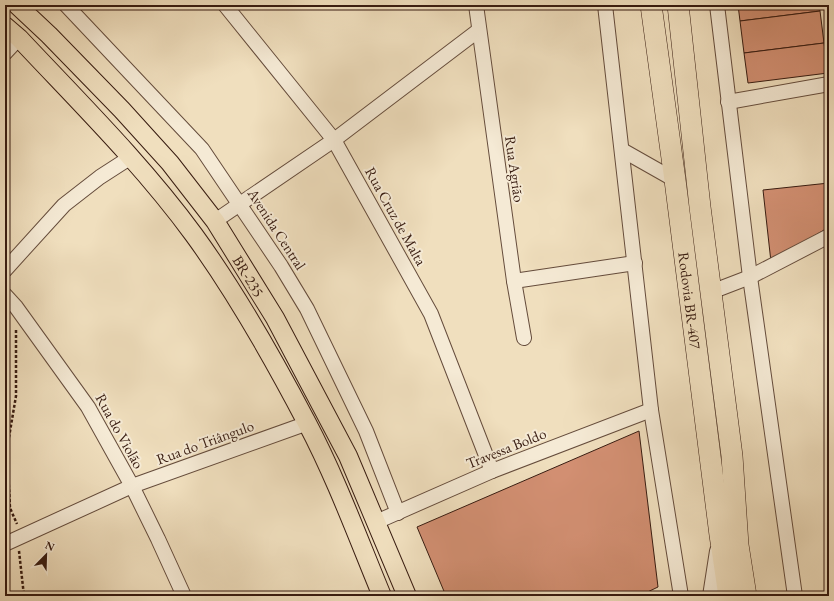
<svg xmlns="http://www.w3.org/2000/svg" width="834" height="601" font-family="'EB Garamond',serif">
	<rect width="100%" height="100%" fill="#f0dfbe"/>
	<filter id="stains"><feTurbulence type="fractalNoise" baseFrequency=".005" numOctaves="4"/><feColorMatrix values="0 0 0 0 .2 0 0 0 0 .09 0 0 0 0 .02 0 0 0 .5 -.17"/></filter>
	<radialGradient id="worn" r=".72"><stop offset=".6" stop-color="#630" stop-opacity="0"/><stop offset="1" stop-color="#630" stop-opacity=".3"/></radialGradient>
	<g fill="#d28f72" stroke="#371b10">
		<polygon points="738,5 819,5 820,11 740,21"/>
		<polygon points="820,11 824,43 744,53 740,21"/>
		<polygon points="824,43 828,73 748,83 744,53"/>
		<polygon points="829,183 829,227 771,262 763,190"/>
		<polygon points="639,431 658,587 639,596 446,596 417,527"/>
	</g>
	<g fill="none" stroke-linecap="round" stroke-linejoin="round">
		<defs>
			<g id="minor">
				<polyline points="66,5 202,149 281,266 307,309 366,431 398,513"/>
				<polyline points="225,5 334,140 431,314 492,471"/>
				<polyline points="476,5 514,281 524,338"/>
				<polyline points="605,5 651,410 681,596"/>
				<polyline points="717,5 750,277 795,596"/>
				<polyline points="5,53 19,38"/>
				<polyline points="728,102 829,84"/>
				<polyline points="622,150 675,180"/>
				<polyline points="215,221 334,140 479,30"/>
				<polyline points="5,270 64,205 100,177 131,157"/>
				<polyline points="514,281 635,263"/>
				<polyline points="711,292 750,277 829,236"/>
				<polyline points="5,295 16,307 88,407 132,486 158,539 184,596"/>
				<polyline points="376,522 492,471 651,410"/>
				<polyline points="5,544 132,486 308,423"/>
				<polyline points="710,596 717,551"/>
			</g>
			<g id="major">
				<path id="s1" d="M17,5L49,35L122,110L170,163L215,221L275,318L348,456L407,596"/>
				<path d="M5,26L19,38C79,102 142,164 194,235C237,294 273,358 307,423C336,478 358,538 382,596"/>
			</g>
			<g id="highway">
				<path id="s2" d="M651,5L675,180L720,535L729,596"/>
				<polyline points="678,5 700,207 732,456 738,545 746,596"/>
			</g>
		</defs>
		<use href="#minor" stroke="#654c3c" stroke-width="16"/>
		<use href="#major" stroke="#371b10" stroke-width="20"/>
		<use href="#highway" stroke="#371b10" stroke-width="22"/>
		<g stroke="#371b10" stroke-width="2.5" stroke-dasharray="3 2" stroke-linecap="butt">
			<polyline points="5,243 7,248"/>
			<polyline points="16,330 16,396 7,449 10,508 17,524"/>
			<polyline points="19,551 24,596"/>
		</g>
		<use href="#minor" stroke="#f5ead5" stroke-width="14"/>
		<use href="#major" stroke="#f0dfbe" stroke-width="18"/>
		<use href="#highway" stroke="#f0dfbe" stroke-width="21"/>
	</g>
	<g text-anchor="middle" dominant-baseline="central" stroke-width="4" stroke-linejoin="round" paint-order="stroke">
		<g font-size="15" fill="#371b10" stroke="#f5ead5">
			<text transform="translate(515 169) rotate(82)">Rua Agrião</text>
			<text transform="translate(396 216) rotate(61)">Rua Cruz de Malta</text>
			<text transform="translate(277 229) rotate(57)">Avenida Central</text>
			<text stroke="none"><textPath href="#s1" startOffset="358">BR-235</textPath></text>
			<text stroke="none"><textPath href="#s2" startOffset="298">Rodovia BR-407</textPath></text>
			<text transform="translate(120 431) rotate(61)">Rua do Violão</text>
			<text transform="translate(205 442) rotate(-20)">Rua do Triângulo</text>
			<text transform="translate(506 448) rotate(-22)">Travessa Boldo</text>
		</g>
	</g>
	<rect width="834" height="601" fill="none" stroke="#f0dfbe" stroke-width="20"/>
	<rect x="6" y="6" width="822" height="589" fill="none" stroke="#371b10" stroke-width="2"/>
	<rect x="10" y="10" width="814" height="581" fill="none" stroke="#371b10"/>
	<g transform="translate(46 555) rotate(23)" stroke="#f5ead5" stroke-width="3" paint-order="stroke">
	<path d="M0-3L7 15L0 10L-7 15Z" fill="#371b10"/>
	<text y="-6" font-size="11" font-weight="bold" text-anchor="middle" fill="#371b10">N</text>
	</g>
	<rect width="100%" height="100%" filter="url(#stains)"/>
	<rect width="100%" height="100%" fill="url(#worn)"/>
</svg>
